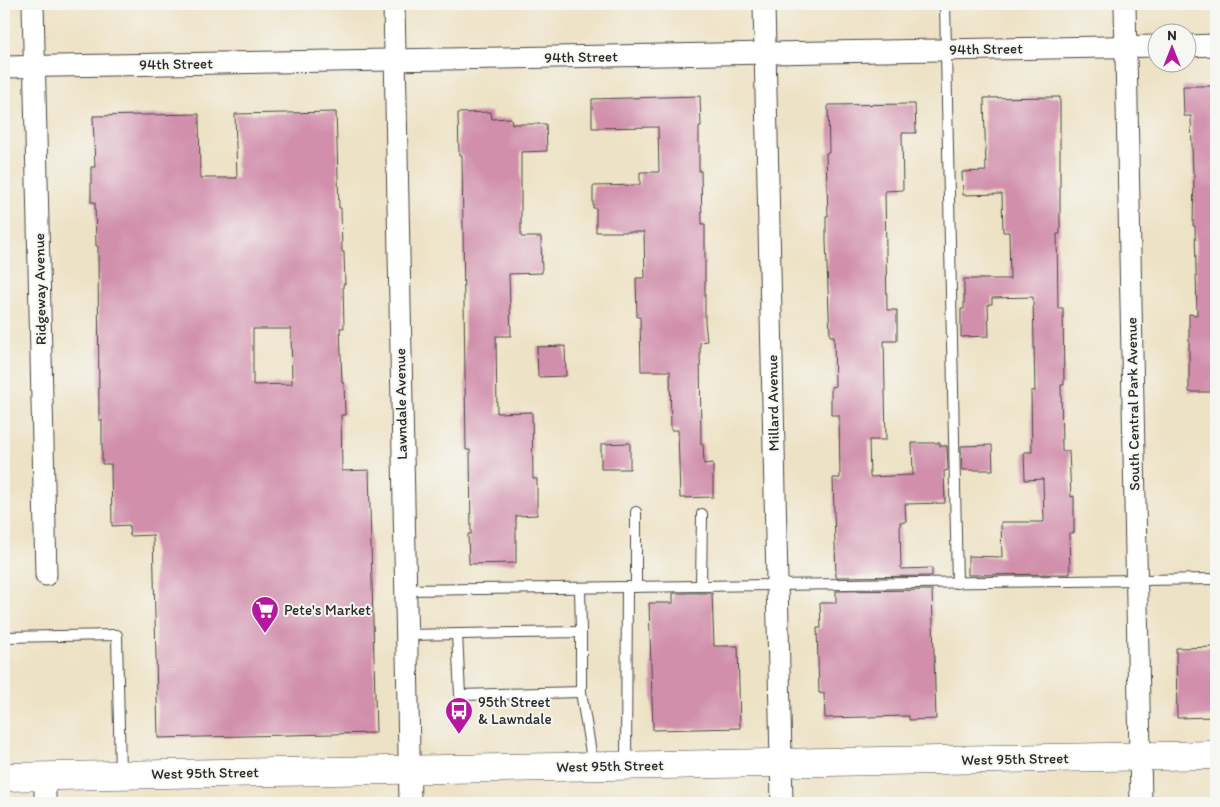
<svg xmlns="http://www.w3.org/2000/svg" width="1220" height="807" font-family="Itim,sans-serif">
	<rect width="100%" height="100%" fill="#f6f6f2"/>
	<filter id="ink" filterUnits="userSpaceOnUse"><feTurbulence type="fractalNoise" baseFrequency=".02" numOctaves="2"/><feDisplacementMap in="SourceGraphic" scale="10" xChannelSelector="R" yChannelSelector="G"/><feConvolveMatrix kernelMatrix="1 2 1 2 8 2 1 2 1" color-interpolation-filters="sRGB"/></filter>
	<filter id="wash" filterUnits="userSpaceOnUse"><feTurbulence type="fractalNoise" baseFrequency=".0096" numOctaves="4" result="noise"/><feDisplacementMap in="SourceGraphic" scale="20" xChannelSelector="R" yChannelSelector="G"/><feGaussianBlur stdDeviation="1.12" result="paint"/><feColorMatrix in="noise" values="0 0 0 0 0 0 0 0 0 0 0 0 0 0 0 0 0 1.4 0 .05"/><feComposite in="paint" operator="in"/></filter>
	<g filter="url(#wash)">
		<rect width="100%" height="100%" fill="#ede2c5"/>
		<g id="blocks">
			<g fill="#d18fac" fill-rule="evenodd">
				<polygon points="1183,86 1216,86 1216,392 1189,392 1189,314 1197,315 1195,226 1193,226 1194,174 1193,174 1191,116 1184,116"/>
				<polygon points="700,96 701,126 699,126 699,171 701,171 702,224 705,224 705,322 707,341 700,342 701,444 703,444 704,464 713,463 713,497 680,498 678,430 671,430 670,371 641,371 640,317 637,317 636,278 645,278 644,232 596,232 596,208 593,208 593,186 640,185 640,172 659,172 658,127 592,128 592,99"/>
				<polygon points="1060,97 1060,234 1057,234 1058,308 1063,308 1064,385 1061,385 1062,451 1069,451 1071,497 1074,496 1074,533 1069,533 1070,574 968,575 968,556 1002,557 1001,522 1044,522 1043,479 1025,480 1024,452 1032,452 1031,391 1035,391 1033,297 992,298 992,304 988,304 989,336 961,337 961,309 964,309 964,279 1010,279 1009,232 1003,232 1002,194 963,195 962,172 986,171 984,98"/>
				<polygon points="915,104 916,133 902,133 903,190 885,191 887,310 897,310 897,341 884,341 886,440 869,440 870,477 913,475 912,443 940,443 940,446 947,446 948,470 944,471 945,503 905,504 906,522 900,522 901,569 932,568 932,576 836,577 833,478 840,478 839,415 831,415 831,387 835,386 834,336 830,336 826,241 826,216 828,216 826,153 829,153 828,105"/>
				<path d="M336,112L339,208H341L342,252H344L345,284H343L344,328H340L342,383H344L345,415H341L342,471L369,470L376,733L158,738L153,535L130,536L129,525L112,526L111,464H102V420H99L98,246H96L95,202H91V167H95L93,116L199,114L200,178H237L235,114ZM253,329H291L292,384L253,385Z"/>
				<polygon points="491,112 492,119 511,118 512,124 546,124 547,151 521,152 521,237 541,237 542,273 509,274 511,336 496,336 497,413 532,412 533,479 537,479 537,515 516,516 516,563 469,564 468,534 471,534 470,450 466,450 462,155 459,155 458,113"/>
				<polygon points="565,346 566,376 538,377 537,347"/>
				<polygon points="630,443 630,469 601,469 601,444"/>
				<polygon points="992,445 993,470 962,470 961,446"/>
				<polygon points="932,590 936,719 909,720 909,716 825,718 824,693 819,693 817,628 821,628 820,603 836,603 836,591"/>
				<polygon points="673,593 712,593 714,646 738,646 740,728 653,730 649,603 673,603"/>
				<polygon points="1216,647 1216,717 1177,718 1176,648"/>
			</g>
		</g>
	</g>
	<g filter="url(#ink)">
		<use href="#blocks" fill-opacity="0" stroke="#484642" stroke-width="1"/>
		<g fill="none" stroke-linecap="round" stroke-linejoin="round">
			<defs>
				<g id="service">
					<polyline points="945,4 957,583"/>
					<polyline points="701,586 702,514"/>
					<polyline points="636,587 636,512"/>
					<polyline points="580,588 581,632"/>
					<polyline points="405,590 1216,579"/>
					<polyline points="457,634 460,695 581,692"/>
					<polyline points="406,635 581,632 581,692 593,765"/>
					<polyline points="4,637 117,635 120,773"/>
					<polyline points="626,764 627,587"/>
				</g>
				<g id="minor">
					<polyline points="33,4 46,575"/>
					<polyline points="394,4 410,803"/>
					<polyline points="764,4 782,803"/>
					<polyline points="1125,4 1141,803"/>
					<polyline points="1188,46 1216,45"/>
					<polyline points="4,67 1158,46"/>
					<polyline points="45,776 45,803"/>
				</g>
				<polyline id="primary" points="4,777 1216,755"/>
			</defs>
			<use href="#service" stroke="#484642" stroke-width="12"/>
			<use href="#minor" stroke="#484642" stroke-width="23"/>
			<use href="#primary" stroke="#484642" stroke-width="29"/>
			<use href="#service" stroke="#fff" stroke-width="10"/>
			<use href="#minor" stroke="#fff" stroke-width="21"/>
			<use href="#primary" stroke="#fff" stroke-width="28"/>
		</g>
	</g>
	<defs>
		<symbol id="supermarket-pin" viewBox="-11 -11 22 30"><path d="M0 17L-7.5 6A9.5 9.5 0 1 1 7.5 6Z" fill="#b5179e" stroke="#f6f6f2"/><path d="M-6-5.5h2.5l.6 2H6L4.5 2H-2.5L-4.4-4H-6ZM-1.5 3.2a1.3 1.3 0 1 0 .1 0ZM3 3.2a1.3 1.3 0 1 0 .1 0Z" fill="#fff"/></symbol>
		<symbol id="bus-pin" viewBox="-11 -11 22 30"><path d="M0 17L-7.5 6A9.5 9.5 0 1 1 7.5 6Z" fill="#b5179e" stroke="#f6f6f2"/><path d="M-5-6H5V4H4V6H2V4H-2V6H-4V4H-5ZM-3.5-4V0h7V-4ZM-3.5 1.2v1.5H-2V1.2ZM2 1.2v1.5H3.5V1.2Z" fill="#fff"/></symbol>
	</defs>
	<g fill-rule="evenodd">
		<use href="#supermarket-pin" x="249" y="594" width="32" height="43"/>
		<use href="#bus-pin" x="443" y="695" width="32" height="43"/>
	</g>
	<g text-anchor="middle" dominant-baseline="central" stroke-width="4" stroke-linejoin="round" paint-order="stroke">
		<g font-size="15" fill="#2b2b2b" stroke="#f6f6f2">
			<text transform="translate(986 49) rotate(-1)">94th Street</text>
			<text transform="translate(581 57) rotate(-1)">94th Street</text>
			<text transform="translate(176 64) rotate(-1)">94th Street</text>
			<text transform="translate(40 289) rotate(-91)">Ridgeway Avenue</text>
			<text transform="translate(773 403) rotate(-91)">Millard Avenue</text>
			<text transform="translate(401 404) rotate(-91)">Lawndale Avenue</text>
			<text transform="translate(1133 404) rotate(-91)">South Central Park Avenue</text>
			<text transform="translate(1015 759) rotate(-1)">West 95th Street</text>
			<text transform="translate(610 766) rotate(-1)">West 95th Street</text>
			<text transform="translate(205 773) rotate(-1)">West 95th Street</text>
		</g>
		<g font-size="15" fill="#2b2b2b" stroke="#f6f6f2" text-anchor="start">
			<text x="284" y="610">Pete's Market</text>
			<text x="478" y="702">95th Street<tspan x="478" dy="17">&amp; Lawndale</tspan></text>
		</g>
	</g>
	<rect width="1220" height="807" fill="none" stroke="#f6f6f2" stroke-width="20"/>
	<g transform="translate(1172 48)"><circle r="24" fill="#f6f6f2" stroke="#a5a5a2"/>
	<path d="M0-4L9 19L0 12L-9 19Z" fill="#b5179e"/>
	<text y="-8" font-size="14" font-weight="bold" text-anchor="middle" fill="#2b2b2b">N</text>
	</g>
</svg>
